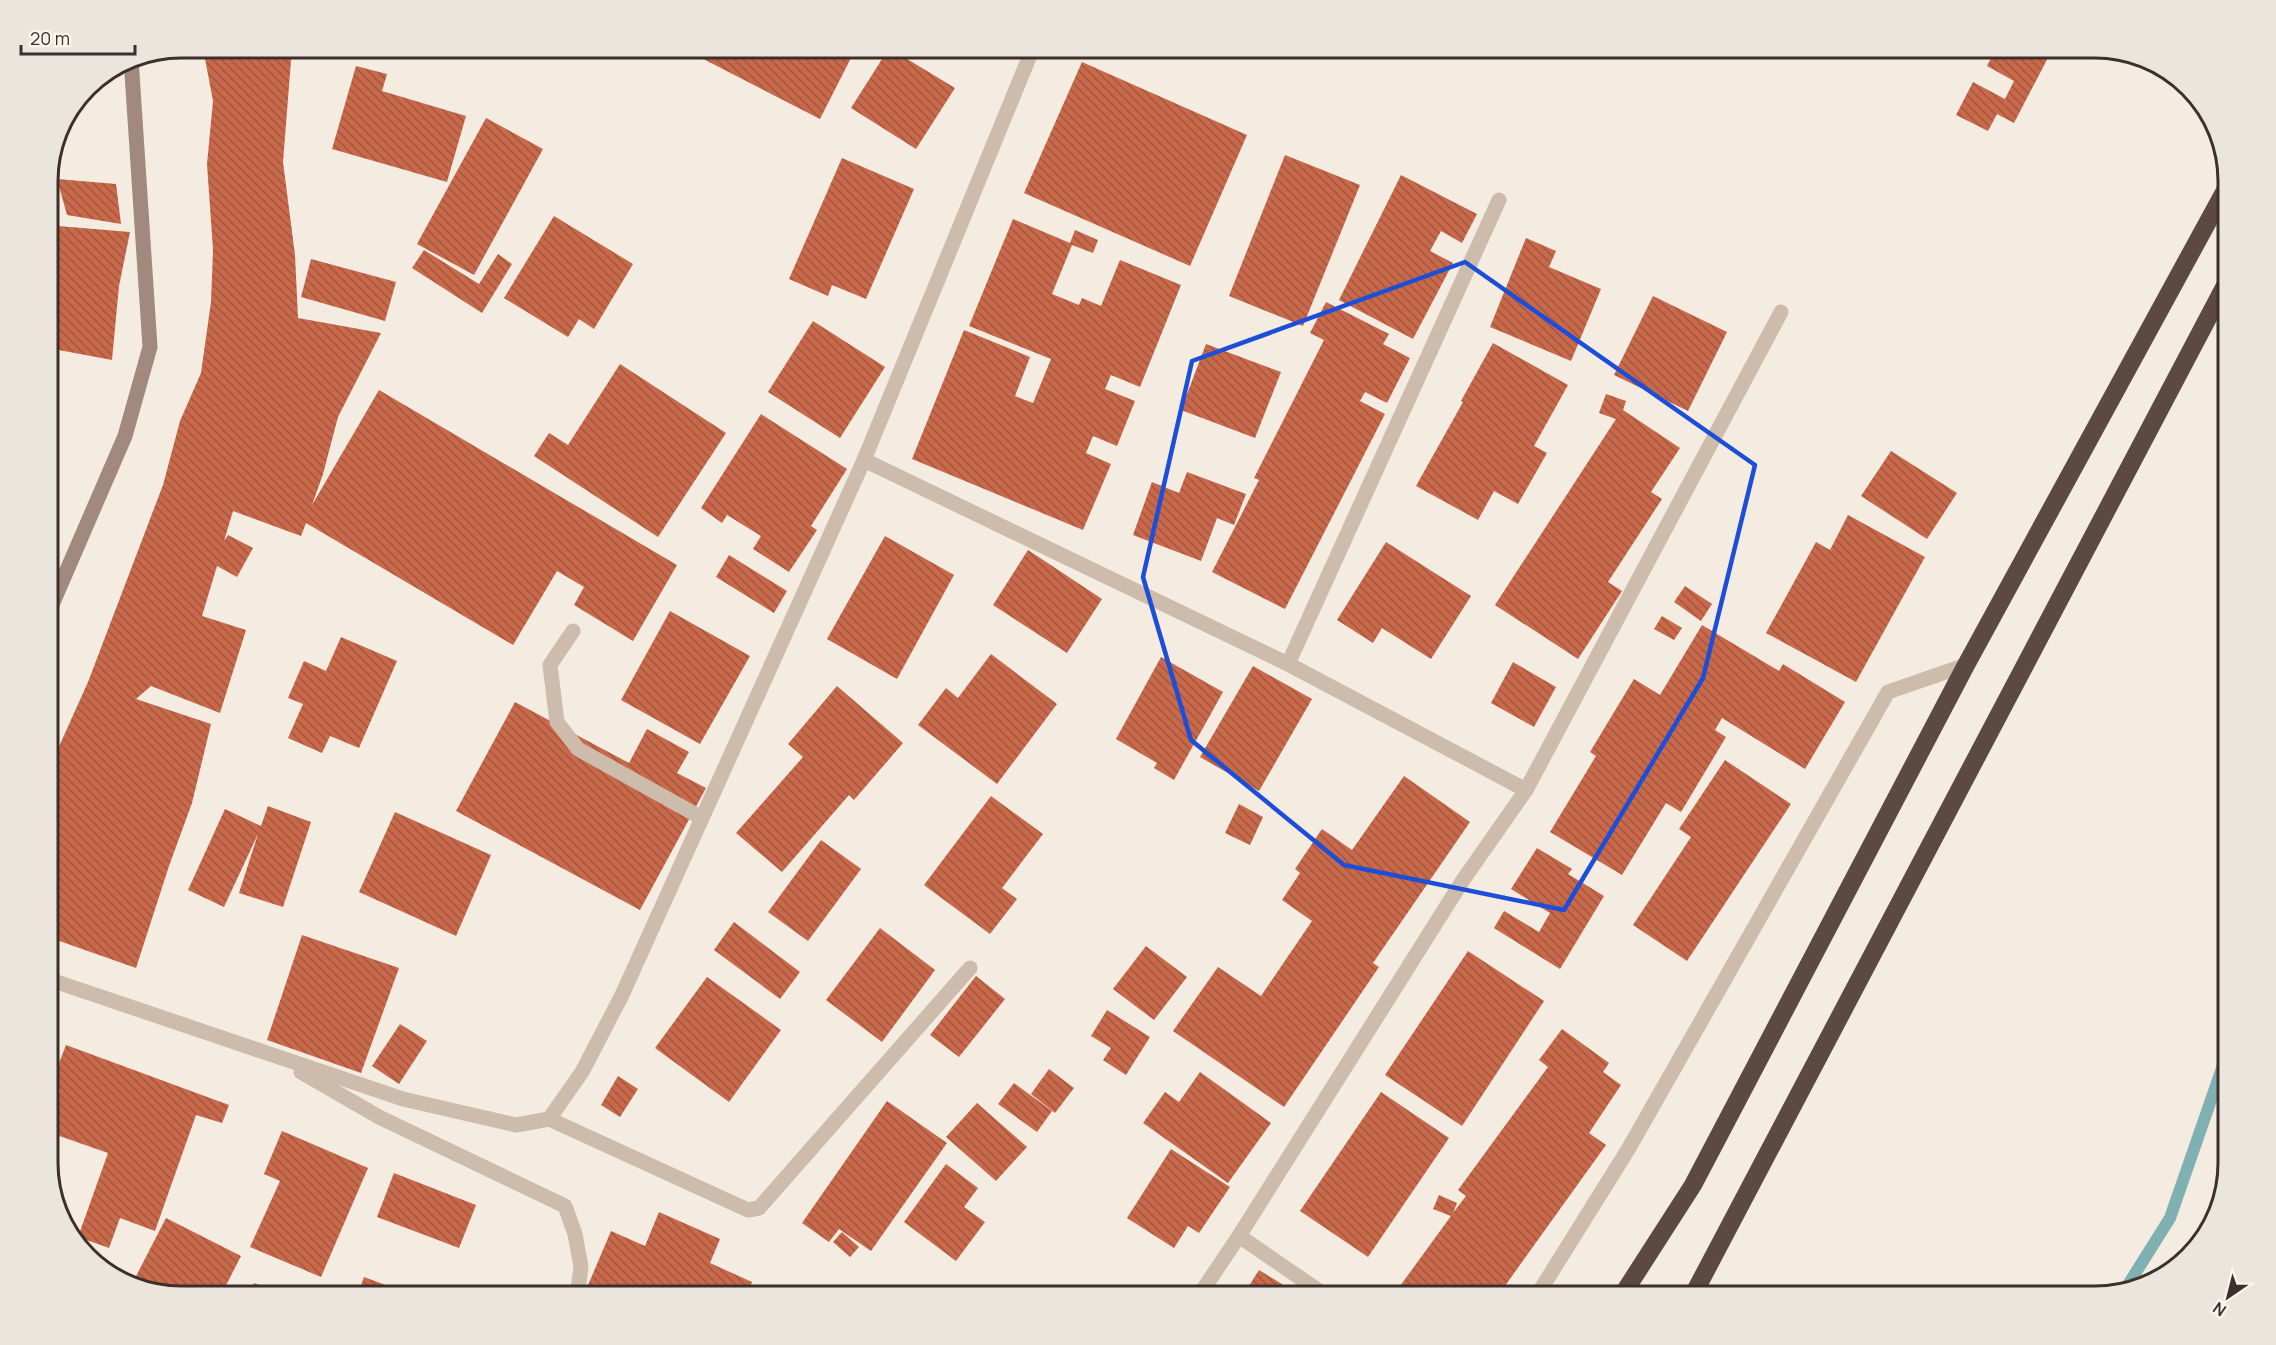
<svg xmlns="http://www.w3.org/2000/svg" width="2276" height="1345" font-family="Manrope,sans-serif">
	<defs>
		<pattern id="building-back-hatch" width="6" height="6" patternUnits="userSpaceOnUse" patternTransform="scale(1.5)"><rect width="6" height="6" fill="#c8694b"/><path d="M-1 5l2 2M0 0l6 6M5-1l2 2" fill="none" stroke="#a4573f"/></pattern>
	</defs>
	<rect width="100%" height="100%" fill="#f4ebe1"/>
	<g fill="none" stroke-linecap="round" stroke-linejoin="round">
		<polyline stroke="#7fb0b2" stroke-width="12" points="2126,1288 2170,1218 2228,1051"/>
	</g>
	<g fill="url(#building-back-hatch)">
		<polygon points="203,48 292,48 283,162 295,255 298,318 381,333 338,417 323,474 312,505 379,390 677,565 633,641 574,605 584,587 557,571 513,645 306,523 301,536 233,511 224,541 228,535 253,548 237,577 217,566 202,616 246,630 220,713 151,686 136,699 211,724 192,803 169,866 136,968 48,937 48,771 88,682 163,485 180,421 201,373 211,302 213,250 207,164 213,101"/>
		<polygon points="682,48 856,48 820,119"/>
		<polygon points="889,48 955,88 916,149 851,108"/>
		<polygon points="1996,48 2053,48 2014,123 1997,114 1988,131 1956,115 1973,82 2005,99 2014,81 1987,66"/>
		<polygon points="1082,62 1247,135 1190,266 1024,193"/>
		<polygon points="356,66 387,74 382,91 466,116 447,182 332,149"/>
		<polygon points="486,118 543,149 474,275 417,244"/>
		<polygon points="1285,155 1360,185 1303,326 1229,296"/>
		<polygon points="842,158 914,189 866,299 832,285 828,296 789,279"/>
		<polygon points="1401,175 1477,214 1462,243 1441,231 1430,251 1453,263 1413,339 1339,300"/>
		<polygon points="57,179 116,184 121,224 67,215"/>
		<polygon points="554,216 633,264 594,329 579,319 568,337 504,298"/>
		<polygon points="1013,219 1070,243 1075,230 1098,240 1093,253 1072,245 1052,294 1079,305 1082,298 1101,306 1120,260 1181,285 1140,387 1111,375 1105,389 1135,401 1117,446 1093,436 1086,453 1111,464 1083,530 912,459 964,330 1030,357 1015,396 1033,403 1051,359 969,326"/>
		<polygon points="58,226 130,232 119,286 112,360 48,348 48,297"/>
		<polygon points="1526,238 1556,251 1549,267 1601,289 1571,361 1490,327"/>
		<polygon points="424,250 479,284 498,254 512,264 482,313 412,268"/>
		<polygon points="311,259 396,282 385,321 301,297"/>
		<polygon points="1653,296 1727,332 1688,411 1614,375"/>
		<polygon points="1326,302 1389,334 1383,344 1410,358 1387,403 1365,392 1360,401 1385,414 1285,609 1212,572 1259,480 1254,478 1324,340 1310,333"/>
		<polygon points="813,321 885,367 840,438 768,392"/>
		<polygon points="1493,343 1568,385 1534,446 1547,453 1518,504 1494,491 1478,520 1416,486 1463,402 1461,401"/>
		<polygon points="1206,344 1281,372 1255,438 1181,410"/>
		<polygon points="620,364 726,433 658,537 534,456 549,433 568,445"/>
		<polygon points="1606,394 1626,401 1623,410 1680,448 1651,492 1662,499 1608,582 1622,591 1578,659 1495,605 1616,419 1599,413"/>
		<polygon points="761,414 847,469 811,526 817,530 789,572 753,549 761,536 727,515 722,523 701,508"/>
		<polygon points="1891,451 1957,493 1927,539 1861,496"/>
		<polygon points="1187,472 1246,494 1234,525 1217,518 1201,561 1133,535 1152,482 1179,493"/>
		<polygon points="1848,515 1925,557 1856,682 1766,633 1816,542 1830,550"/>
		<polygon points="885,536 954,575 897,679 827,639"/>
		<polygon points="1386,542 1471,596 1431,659 1382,628 1373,643 1337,620"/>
		<polygon points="1028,550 1102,599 1067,653 993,605"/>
		<polygon points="729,555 787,591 774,613 716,577"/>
		<polygon points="1685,586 1712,604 1701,621 1674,602"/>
		<polygon points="670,611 750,656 700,744 621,700"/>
		<polygon points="1662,616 1682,628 1674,640 1654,629"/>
		<polygon points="1702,625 1779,671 1783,664 1845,702 1805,769 1722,718 1715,730 1726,737 1681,812 1666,803 1622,875 1550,832 1596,756 1590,752 1634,679 1660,695"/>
		<polygon points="341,637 397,661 359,748 330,736 322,753 288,738 303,704 288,698 304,661 326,671"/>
		<polygon points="991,654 1057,704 997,784 918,725 946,688 958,698"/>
		<polygon points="1161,657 1223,692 1174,780 1154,768 1157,763 1116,739"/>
		<polygon points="1513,662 1556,687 1534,727 1491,703"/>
		<polygon points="1253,666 1312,699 1259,791 1200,757"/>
		<polygon points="837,686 903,743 854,800 849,795 782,872 736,833 803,757 788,744"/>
		<polygon points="515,702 629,763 647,729 689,752 677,773 706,788 640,910 456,811"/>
		<polygon points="1725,760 1791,804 1687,961 1633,925 1691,837 1679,829"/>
		<polygon points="1404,776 1470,822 1373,963 1379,967 1284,1107 1173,1031 1218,967 1261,996 1312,921 1282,900 1300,873 1295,869 1322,829 1352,850"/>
		<polygon points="991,796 1043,834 1002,888 1017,899 990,934 924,885"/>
		<polygon points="1239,804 1263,817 1250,845 1225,833"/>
		<polygon points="268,806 311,822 283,907 239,893 258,834 224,907 188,890 225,809 261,826"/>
		<polygon points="395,812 491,855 456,936 359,892"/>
		<polygon points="821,840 861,869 808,941 768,912"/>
		<polygon points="1537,848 1572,869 1568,874 1604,896 1560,969 1494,928 1504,911 1539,932 1550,913 1511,889"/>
		<polygon points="734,922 800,972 780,999 714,950"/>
		<polygon points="880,928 935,970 882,1042 826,1000"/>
		<polygon points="302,935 399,968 361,1073 267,1040"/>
		<polygon points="1146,946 1187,977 1154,1020 1113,989"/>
		<polygon points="1468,951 1544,1001 1462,1126 1385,1075"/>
		<polygon points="976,976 1005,999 959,1057 930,1035"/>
		<polygon points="707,977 781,1030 729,1102 655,1048"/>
		<polygon points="1107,1010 1150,1037 1126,1075 1103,1060 1111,1048 1091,1036"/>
		<polygon points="400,1024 427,1041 399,1084 372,1066"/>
		<polygon points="1562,1029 1609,1063 1603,1072 1621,1085 1589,1133 1606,1145 1497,1297 1392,1297 1451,1216 1433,1209 1439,1195 1457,1203 1453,1213 1466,1196 1458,1190 1548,1067 1539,1060"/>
		<polygon points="66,1045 229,1105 222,1123 196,1115 155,1231 120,1218 109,1248 78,1237 108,1153 48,1132 48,1123 60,1090 50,1087"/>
		<polygon points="1049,1069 1074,1088 1055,1113 1031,1094"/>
		<polygon points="1200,1072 1271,1123 1228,1183 1143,1123 1165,1092 1179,1102"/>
		<polygon points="618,1076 638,1089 620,1117 601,1105"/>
		<polygon points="1014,1083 1052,1111 1037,1132 998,1104"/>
		<polygon points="1381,1092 1449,1138 1368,1257 1300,1211"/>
		<polygon points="887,1101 947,1143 871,1251 839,1229 829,1242 802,1223"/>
		<polygon points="977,1103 1027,1147 996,1181 946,1137"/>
		<polygon points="282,1131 368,1168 321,1277 250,1247 280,1181 264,1174"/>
		<polygon points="1171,1149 1230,1187 1199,1233 1188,1226 1174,1248 1127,1218"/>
		<polygon points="946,1164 978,1188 964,1207 985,1222 956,1261 904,1222"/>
		<polygon points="394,1173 476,1205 459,1248 377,1217"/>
		<polygon points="659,1212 720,1239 710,1263 752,1282 746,1297 583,1297 611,1231 645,1246"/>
		<polygon points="166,1218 241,1256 220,1297 181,1297 132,1284"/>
		<polygon points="842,1232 859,1247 850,1257 833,1242"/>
		<polygon points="1259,1270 1303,1297 1242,1297"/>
		<polygon points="364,1277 418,1297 357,1297"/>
		<polygon points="254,1283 288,1297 248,1297"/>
	</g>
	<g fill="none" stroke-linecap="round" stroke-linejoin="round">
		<polyline stroke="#cdbbac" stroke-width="15" points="573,631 550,665 557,722 578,749 702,818"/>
		<g stroke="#cdbbac" stroke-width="15">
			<polyline points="864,460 1288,664 1526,790"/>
			<polyline points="1288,664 1499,200"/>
			<polyline points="48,979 403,1099 516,1125 549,1119 748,1210 759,1208 970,968"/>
			<polyline points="301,1072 379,1117 565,1206 575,1234 581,1267 577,1297"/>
			<polyline points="549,1119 582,1072 622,995 864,460 1033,48"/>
			<polyline points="1239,1236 1328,1297"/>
			<polyline points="1198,1297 1239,1236 1463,880 1526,790 1781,312"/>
			<polyline points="1536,1297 1629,1148 1888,692 1966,665"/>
		</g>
		<polyline stroke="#a18a7d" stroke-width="15" points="48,614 125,436 150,347 131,58"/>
		<g stroke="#5c4a42" stroke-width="18">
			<polyline points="1621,1297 1693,1185 1966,665 2228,185"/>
			<polyline points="1692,1297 2228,280"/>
		</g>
	</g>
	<path fill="none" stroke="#1d4ed8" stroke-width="4.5" stroke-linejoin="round" d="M1465,262L1755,465L1703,678L1564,910L1344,865L1191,740L1143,577L1192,361Z"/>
	<path d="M0 0H2276V1345H0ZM181 58H2095A123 123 0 0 1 2218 181V1163A123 123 0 0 1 2095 1286H181A123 123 0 0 1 58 1163V181A123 123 0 0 1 181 58Z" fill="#ece5de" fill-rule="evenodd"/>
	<path fill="none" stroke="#3b302b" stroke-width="3" d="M181 58H2095A123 123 0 0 1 2218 181V1163A123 123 0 0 1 2095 1286H181A123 123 0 0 1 58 1163V181A123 123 0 0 1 181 58Z"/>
	<g transform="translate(2228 1297) rotate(215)" stroke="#fbf5ee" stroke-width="4.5" paint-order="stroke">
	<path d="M0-4.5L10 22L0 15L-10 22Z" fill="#3b302b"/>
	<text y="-9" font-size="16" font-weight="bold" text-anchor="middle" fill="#3b302b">N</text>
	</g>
	<path d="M21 45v9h114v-9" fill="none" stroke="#3b302b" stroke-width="3"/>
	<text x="30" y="45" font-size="18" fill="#3b302b" stroke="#fbf5ee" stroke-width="4.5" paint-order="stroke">20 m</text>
</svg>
